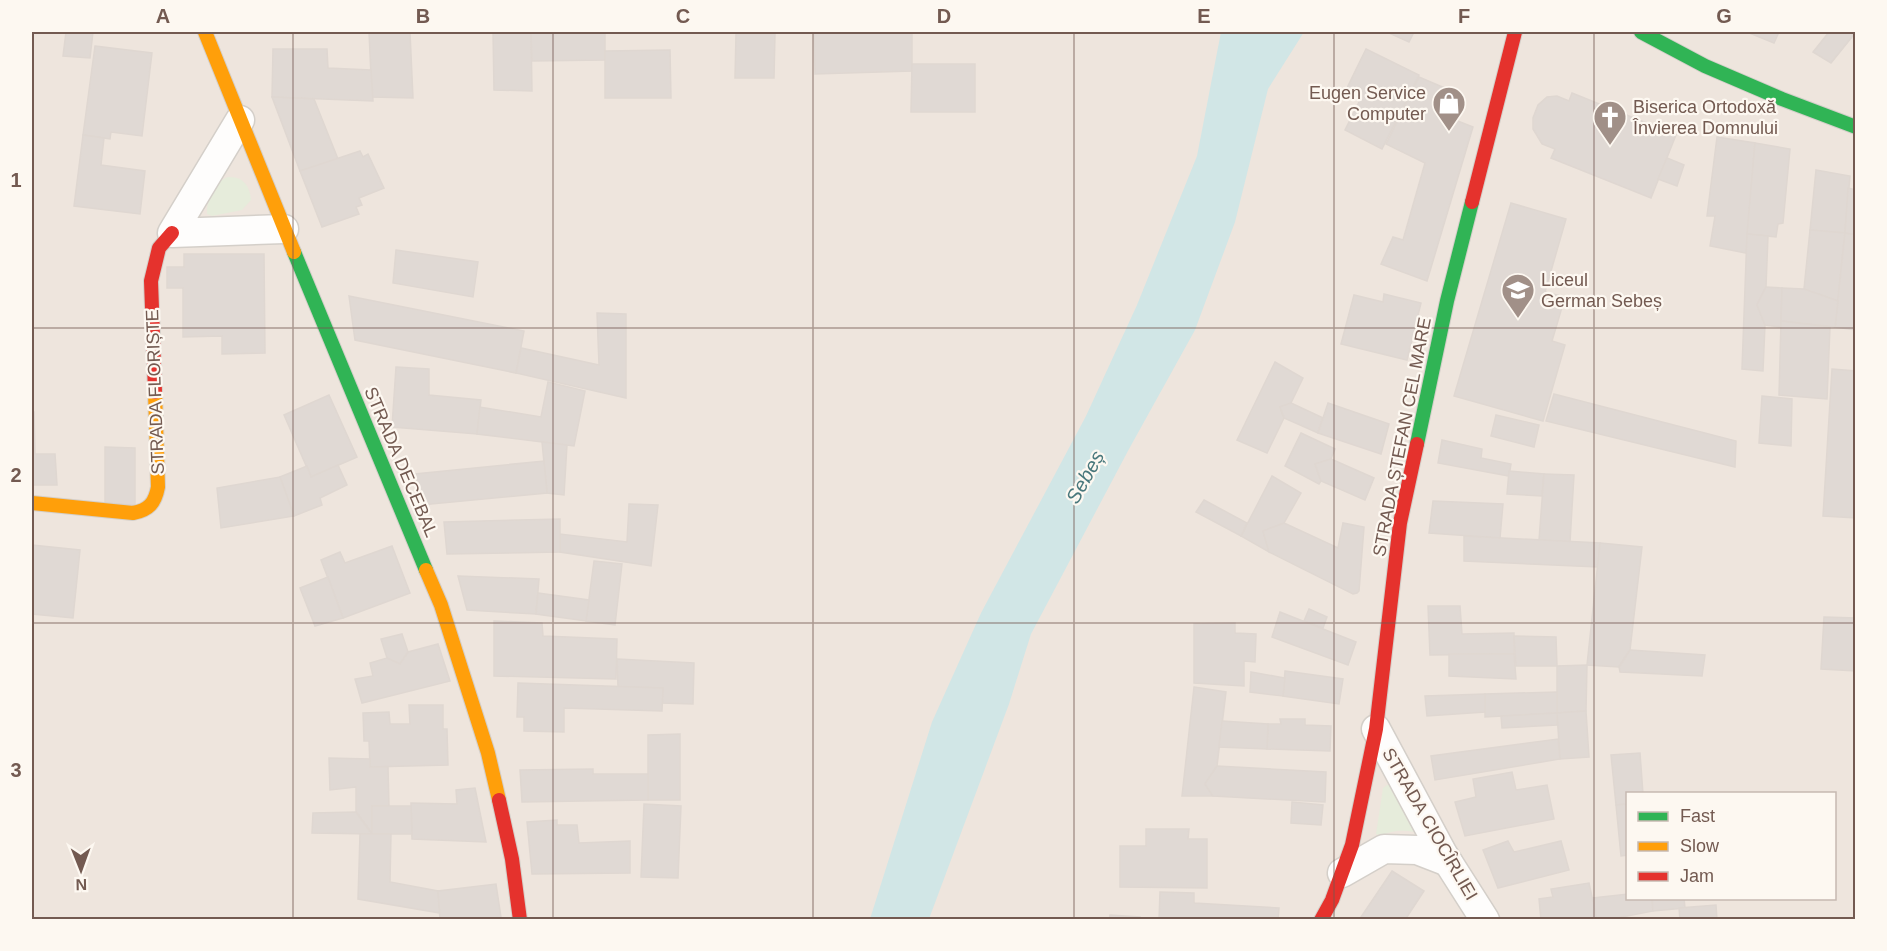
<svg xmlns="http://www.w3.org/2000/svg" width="1887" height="951" font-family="Helvetica,sans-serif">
	<rect width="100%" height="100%" fill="#f6f3ee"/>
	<path fill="#eee5dd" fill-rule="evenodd" d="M32,32H1855V919H32ZM1628,794H1834V898H1628Z"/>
	<g fill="#e6ecdb">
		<path d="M228,177C242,176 250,185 251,200L242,210L212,216L207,214C206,201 215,181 228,177Z"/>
		<path d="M1387,785H1389L1416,831L1415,832C1401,830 1393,830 1381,836L1376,834L1383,788Z"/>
	</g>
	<polygon fill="#d1e6e6" points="1221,32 1304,32 1268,89 1235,222 1195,330 1129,449 1031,634 1009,704 929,919 870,919 932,722 981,613 1086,416 1137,305 1197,156"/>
	<g fill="#e0d9d4" stroke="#dfd7d1" stroke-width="1.5">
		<polygon points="66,32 93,32 90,58 63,56"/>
		<polygon points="369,32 410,32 413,98 372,97"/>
		<polygon points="493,32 531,32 532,91 494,90"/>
		<polygon points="531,32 605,32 605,60 532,61"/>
		<polygon points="814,32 912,32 912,71 815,74"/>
		<polygon points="1387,32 1414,32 1409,42"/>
		<polygon points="1747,32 1779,32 1774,43"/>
		<polygon points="1829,32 1856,32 1831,63 1813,52"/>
		<polygon points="736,34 775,34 774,78 735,78"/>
		<polygon points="95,46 152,53 142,136 111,132 110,139 83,135"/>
		<polygon points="273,49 327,49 328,68 371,70 373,101 272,97"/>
		<polygon points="1366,49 1419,75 1382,149 1345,130 1361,98 1346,90"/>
		<polygon points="670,50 671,98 605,98 605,51"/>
		<polygon points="912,64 975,64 975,112 911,112"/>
		<polygon points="1419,77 1454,92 1445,116 1473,127 1427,281 1381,264 1393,237 1403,240 1425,163 1386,144"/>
		<polygon points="1572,93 1676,135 1651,198 1551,158 1555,149 1542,144 1533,129 1533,118 1538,105 1547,97 1557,96 1569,101"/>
		<polygon points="272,97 314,99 338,159 300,171"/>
		<polygon points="83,135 104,138 101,165 145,171 140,214 74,206"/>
		<polygon points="1717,137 1755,143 1746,253 1710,246 1715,216 1707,216"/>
		<polygon points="1755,143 1790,149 1783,223 1778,224 1776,237 1747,234"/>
		<polygon points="360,151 363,157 368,154 384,188 359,198 362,205 356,207 359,214 322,227 300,171"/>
		<polygon points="1667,158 1684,165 1677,186 1658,179"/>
		<polygon points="1816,170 1850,176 1845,233 1810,230"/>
		<polygon points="1848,188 1856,190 1856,235 1845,233"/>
		<polygon points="1511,203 1566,219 1545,292 1565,297 1552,341 1565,345 1543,421 1454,396"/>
		<polygon points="1810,230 1845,233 1838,301 1804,289"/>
		<polygon points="1845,233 1856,235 1856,330 1835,327"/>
		<polygon points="1747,234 1768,236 1766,287 1757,305 1765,325 1763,371 1742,369"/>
		<polygon points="396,250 478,262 473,297 393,283"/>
		<polygon points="184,254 264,254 265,353 222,354 222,336 183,337 183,288 167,288 167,267 184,267"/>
		<polygon points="1766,287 1782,288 1781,327 1765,325 1757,305"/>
		<polygon points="1782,288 1804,289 1838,301 1835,327 1781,321"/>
		<polygon points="1384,294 1421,303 1407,360 1341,344 1354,295 1383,302"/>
		<polygon points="349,296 524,331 516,373 355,340"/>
		<polygon points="597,313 626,314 626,398 516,373 521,348 599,365"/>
		<polygon points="1781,321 1830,327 1827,399 1779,395"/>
		<polygon points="1275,362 1303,378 1291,403 1280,407 1284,418 1267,453 1237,440"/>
		<polygon points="396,367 429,369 429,395 481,400 477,434 392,427"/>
		<polygon points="1832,369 1856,371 1856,518 1823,516"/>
		<polygon points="548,382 585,391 574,446 477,434 480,407 541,417"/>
		<polygon points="1554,394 1736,441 1735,467 1546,421"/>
		<polygon points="329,395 357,457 311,477 284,415"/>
		<polygon points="1762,396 1792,399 1791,446 1759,443"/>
		<polygon points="1291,403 1323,418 1318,433 1284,418 1280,407"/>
		<polygon points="1328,403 1389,424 1381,454 1318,433"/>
		<polygon points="32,412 34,412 35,454 55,454 57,485 32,485"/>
		<polygon points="1496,415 1539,425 1534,447 1491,436"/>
		<polygon points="1301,433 1335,449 1331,459 1315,464 1321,481 1319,484 1285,466"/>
		<polygon points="1442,440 1482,449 1481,458 1511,464 1509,476 1438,463"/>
		<polygon points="542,442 567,445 564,495 547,493"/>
		<polygon points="105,447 135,448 135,505 105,503"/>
		<polygon points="1331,459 1374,478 1365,500 1321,481 1315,464"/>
		<polygon points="544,461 547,493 421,505 415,474"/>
		<polygon points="338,465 347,485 320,498 322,505 294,516 280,477 307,466 311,477"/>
		<polygon points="1509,471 1544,474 1542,496 1507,494"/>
		<polygon points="1544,474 1574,475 1570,542 1539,540"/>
		<polygon points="1272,476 1301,493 1284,523 1263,531 1269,552 1241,536"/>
		<polygon points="280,477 294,516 221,528 217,488"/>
		<polygon points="1204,500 1247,523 1241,536 1196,512"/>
		<polygon points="1433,501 1503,504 1500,538 1429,533"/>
		<polygon points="629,504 658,505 651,566 560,552 560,534 627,542"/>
		<polygon points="560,519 560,552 447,554 444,522"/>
		<polygon points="1284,523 1338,548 1343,523 1364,527 1359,591 1357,593 1353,594 1269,552 1263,531"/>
		<polygon points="1464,536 1600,543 1598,567 1464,561"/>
		<polygon points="1600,543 1642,547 1630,650 1619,667 1587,665"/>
		<polygon points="32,545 80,550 73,618 32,614"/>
		<polygon points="392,546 410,593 343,618 321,560 340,552 345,563"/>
		<polygon points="594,561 622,564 615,625 586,621"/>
		<polygon points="458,576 539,579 536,614 467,610"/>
		<polygon points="328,577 343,618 315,626 300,588"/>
		<polygon points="538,593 589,600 586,621 536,614"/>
		<polygon points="1428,606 1460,606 1462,634 1514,633 1514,654 1430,655"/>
		<polygon points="1309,609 1327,617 1323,628 1304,621"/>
		<polygon points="1280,612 1356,642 1348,665 1272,637"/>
		<polygon points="1824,617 1856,618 1856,671 1821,669"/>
		<polygon points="494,621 542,623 543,636 617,639 616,679 494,676"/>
		<polygon points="1235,623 1235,633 1256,634 1255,662 1244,661 1244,686 1194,683 1194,624"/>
		<polygon points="402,634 408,652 400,664 387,658 381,639"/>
		<polygon points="1514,636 1556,637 1557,666 1516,666"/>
		<polygon points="438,644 450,681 362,703 355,679 373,676 370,663 387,658 400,664 408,652"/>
		<polygon points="1630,650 1705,655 1702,676 1620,672 1619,667"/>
		<polygon points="1449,654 1514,654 1516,679 1449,676"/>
		<polygon points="617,659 694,663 693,704 662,703 663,688 618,687"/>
		<polygon points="1587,665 1586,711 1557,713 1557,666"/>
		<polygon points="1285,671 1343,679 1339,704 1283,696"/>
		<polygon points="1251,672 1285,678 1283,696 1250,692"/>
		<polygon points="518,683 663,688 662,711 564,708 564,732 524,731 524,717 517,717"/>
		<polygon points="1194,687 1226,692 1217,766 1205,784 1213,796 1182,796"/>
		<polygon points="1557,692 1557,713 1485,717 1485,694"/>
		<polygon points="1485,694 1485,712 1427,716 1425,696"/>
		<polygon points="409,705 443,705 443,729 447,729 448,765 370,767 369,741 364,741 363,713 389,712 390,724 410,724"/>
		<polygon points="1586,711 1589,757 1560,759 1557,713"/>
		<polygon points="1557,713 1557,725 1502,728 1501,716"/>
		<polygon points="1280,719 1305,719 1305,725 1331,726 1330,751 1267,749 1268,724 1281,724"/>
		<polygon points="1222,721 1268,724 1267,749 1219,747"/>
		<polygon points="680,734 680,800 648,800 648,735"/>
		<polygon points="1558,739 1560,759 1435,780 1431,756"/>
		<polygon points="1640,753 1643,794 1628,794 1628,804 1616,805 1611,755"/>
		<polygon points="329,758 370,759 370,767 388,767 389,806 372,806 372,834 356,812 356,787 330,790"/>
		<polygon points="1217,766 1326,772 1325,802 1213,796 1205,784"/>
		<polygon points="593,769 593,774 648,774 648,800 522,802 520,770"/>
		<polygon points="1512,772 1516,790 1547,785 1554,819 1465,836 1455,802 1476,797 1473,779"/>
		<polygon points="475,788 486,842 412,839 411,803 457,804 456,790"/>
		<polygon points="1292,802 1323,805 1321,825 1291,823"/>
		<polygon points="644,804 681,806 678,878 641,877"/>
		<polygon points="1628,804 1628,855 1621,856 1616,805"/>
		<polygon points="372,806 411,806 412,834 372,834"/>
		<polygon points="356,812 372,834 312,833 313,813"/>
		<polygon points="557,820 557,825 577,825 579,843 630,841 630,873 532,874 527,822"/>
		<polygon points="1146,829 1189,829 1188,839 1207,839 1207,888 1120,887 1120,846 1146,846"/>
		<polygon points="360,834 391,834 390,882 438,891 440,913 358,899"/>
		<polygon points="1508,841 1514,852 1561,841 1569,870 1498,888 1483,850"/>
		<polygon points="1392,871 1424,891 1405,920 1359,920"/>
		<polygon points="1589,883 1597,920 1541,920 1539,899 1553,897 1551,889"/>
		<polygon points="496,884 501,917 480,920 440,920 438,891"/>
		<polygon points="1160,892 1194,893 1194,903 1279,908 1278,920 1159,920"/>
		<polygon points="1628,894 1628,898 1652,898 1653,911 1607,920 1597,920 1593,898"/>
		<polygon points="1652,898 1684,898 1685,908 1653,911"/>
		<polygon points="1716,905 1717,920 1680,920 1679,908"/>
		<polygon points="1110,915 1140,917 1140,920 1109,920"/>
	</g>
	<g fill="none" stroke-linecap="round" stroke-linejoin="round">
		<defs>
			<g id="street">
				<polyline points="240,120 172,233 284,229"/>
				<polyline points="1376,729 1443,854 1485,920"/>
				<polyline points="1342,873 1384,849 1417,850 1448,862"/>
			</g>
			<g id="fast">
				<polyline points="1641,32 1705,66 1782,99 1856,127"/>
				<polyline points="294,252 426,570"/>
				<polyline points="1417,444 1447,301 1472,202"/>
			</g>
			<g id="slow">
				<polyline points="205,32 294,252"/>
				<path d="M32,503L133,513C149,510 155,503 158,487L155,392"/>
				<polyline points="426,570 441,605 488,753 499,800"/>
			</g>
			<g id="jam">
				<polyline points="1472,202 1515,32"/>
				<polyline points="155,392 151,281 159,248 172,233"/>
				<polyline points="499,800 512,859 520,920"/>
				<polyline points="1321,920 1332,900 1352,845 1376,729 1400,523 1417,444"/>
			</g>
		</defs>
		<use href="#street" stroke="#d4cfc9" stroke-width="31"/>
		<use href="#fast" stroke="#d4cfc9" stroke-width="16"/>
		<use href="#slow" stroke="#d4cfc9" stroke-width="16"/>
		<use href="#jam" stroke="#d4cfc9" stroke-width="16"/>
		<use href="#street" stroke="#fefdfc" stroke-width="28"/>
		<use href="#fast" stroke="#30b455" stroke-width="14"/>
		<use href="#slow" stroke="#ff9f0a" stroke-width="14"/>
		<use href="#jam" stroke="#e5322d" stroke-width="14"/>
	</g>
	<path fill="none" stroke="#735a51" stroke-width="1.5" stroke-opacity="0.55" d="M293,32V920M553,32V920M813,32V920M1074,32V920M1334,32V920M1594,32V920M32,328H1856M32,623H1856"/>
	<defs>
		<symbol id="shop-pin" viewBox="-11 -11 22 30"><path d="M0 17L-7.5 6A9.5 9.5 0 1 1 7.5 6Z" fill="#a19088" stroke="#fdf8f1"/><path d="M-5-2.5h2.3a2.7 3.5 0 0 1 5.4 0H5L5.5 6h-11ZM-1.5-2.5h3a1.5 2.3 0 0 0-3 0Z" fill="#fff"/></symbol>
		<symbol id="church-pin" viewBox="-11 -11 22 30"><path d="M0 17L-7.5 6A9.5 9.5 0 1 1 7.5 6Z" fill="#a19088" stroke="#fdf8f1"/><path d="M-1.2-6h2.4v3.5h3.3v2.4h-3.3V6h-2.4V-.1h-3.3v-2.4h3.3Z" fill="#fff"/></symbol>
		<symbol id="university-pin" viewBox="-11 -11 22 30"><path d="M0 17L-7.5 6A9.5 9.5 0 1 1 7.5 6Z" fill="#a19088" stroke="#fdf8f1"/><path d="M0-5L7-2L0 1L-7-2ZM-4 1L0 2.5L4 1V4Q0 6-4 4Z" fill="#fff"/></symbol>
	</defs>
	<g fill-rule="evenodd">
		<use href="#shop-pin" x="1430" y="84" width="38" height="52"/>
		<use href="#church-pin" x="1591" y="98" width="38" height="52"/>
		<use href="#university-pin" x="1499" y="271" width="38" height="52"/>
	</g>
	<g text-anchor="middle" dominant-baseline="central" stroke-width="4.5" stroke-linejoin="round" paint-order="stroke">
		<g font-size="18" fill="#735a51" stroke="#fdf8f1" text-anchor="start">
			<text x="1426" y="93" text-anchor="end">Eugen Service<tspan x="1426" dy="21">Computer</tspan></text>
			<text x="1633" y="107">Biserica Ortodoxă<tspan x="1633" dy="21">Învierea Domnului</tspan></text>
			<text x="1541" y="280">Liceul<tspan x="1541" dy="21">German Sebeș</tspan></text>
		</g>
		<g font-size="18" fill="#735a51" stroke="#fdf8f1">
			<text transform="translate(155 392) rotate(-92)">STRADA FLORIȘTE</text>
			<text transform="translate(1402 437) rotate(-79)">STRADA ȘTEFAN CEL MARE</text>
			<text transform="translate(401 462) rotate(67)">STRADA DECEBAL</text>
			<text transform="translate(1430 824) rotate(60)">STRADA CIOCÎRLIEI</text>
		</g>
		<g font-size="20" font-style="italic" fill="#49787c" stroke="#fdf8f1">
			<text transform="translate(1085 477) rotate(-61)">Sebeș</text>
		</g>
	</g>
	<rect width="1887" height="951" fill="none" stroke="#fdf8f1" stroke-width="66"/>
	<rect x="1626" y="792" width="210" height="108" fill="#fdf8f1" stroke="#c6b9b1" stroke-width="1.5"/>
	<rect x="1638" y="812" width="30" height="9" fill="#30b455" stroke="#c6b9b1" stroke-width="1.5"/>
	<text x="1680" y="822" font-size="18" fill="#735a51">Fast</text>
	<rect x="1638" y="842" width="30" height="9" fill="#ff9f0a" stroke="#c6b9b1" stroke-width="1.5"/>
	<text x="1680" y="852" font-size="18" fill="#735a51">Slow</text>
	<rect x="1638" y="872" width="30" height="9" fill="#e5322d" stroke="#c6b9b1" stroke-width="1.5"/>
	<text x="1680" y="882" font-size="18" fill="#735a51">Jam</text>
	<g transform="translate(81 870) rotate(179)" stroke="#fdf8f1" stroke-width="4.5" paint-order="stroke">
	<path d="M0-4.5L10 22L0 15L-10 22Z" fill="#735a51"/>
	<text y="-9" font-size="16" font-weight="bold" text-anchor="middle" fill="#735a51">N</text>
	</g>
	<rect x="33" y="33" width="1821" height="885" fill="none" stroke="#735a51" stroke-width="2"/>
	<g font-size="20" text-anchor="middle" font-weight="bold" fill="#735a51">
		<text x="163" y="23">A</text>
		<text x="423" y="23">B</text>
		<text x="683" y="23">C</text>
		<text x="944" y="23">D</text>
		<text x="1204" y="23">E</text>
		<text x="1464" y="23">F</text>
		<text x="1724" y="23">G</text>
		<text x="16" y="187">1</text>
		<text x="16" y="482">2</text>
		<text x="16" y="777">3</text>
	</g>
</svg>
